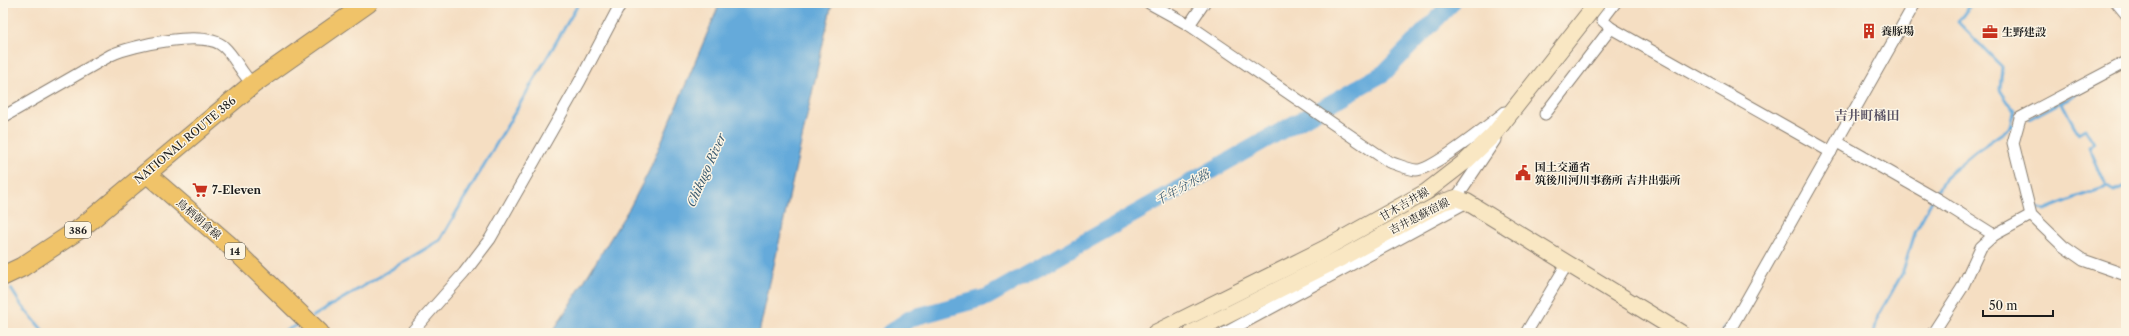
<svg xmlns="http://www.w3.org/2000/svg" width="2129" height="336" font-family="'Libre Caslon Text','Noto Serif JP',serif">
	<rect width="100%" height="100%" fill="#fcf5e5"/>
	<filter id="ink" filterUnits="userSpaceOnUse"><feTurbulence type="fractalNoise" baseFrequency=".025" numOctaves="2"/><feDisplacementMap in="SourceGraphic" scale="8" xChannelSelector="R" yChannelSelector="G"/><feConvolveMatrix kernelMatrix="1 2 1 2 8 2 1 2 1" color-interpolation-filters="sRGB"/></filter>
	<filter id="wash" filterUnits="userSpaceOnUse"><feTurbulence type="fractalNoise" baseFrequency=".012" numOctaves="4" result="noise"/><feDisplacementMap in="SourceGraphic" scale="16" xChannelSelector="R" yChannelSelector="G"/><feGaussianBlur stdDeviation="0.9" result="paint"/><feColorMatrix in="noise" values="0 0 0 0 0 0 0 0 0 0 0 0 0 0 0 0 0 1.4 0 .05"/><feComposite in="paint" operator="in"/></filter>
	<g filter="url(#wash)">
		<rect width="100%" height="100%" fill="#f5dec2"/>
		<polygon fill="#65aada" stroke="#40637b" points="720,3 832,3 759,333 552,333 630,207 649,171"/>
		<g fill="none" stroke-linecap="round" stroke-linejoin="round">
			<g stroke="#65aada" stroke-width="3">
				<polyline points="1972,3 1958,22 2002,67 2000,90 2014,111 2011,126"/>
				<polyline points="2125,3 2126,4"/>
				<polyline points="2062,103 2078,133 2085,129 2094,143 2089,147 2107,187 2114,191 2126,186"/>
				<polyline points="2029,119 2103,80"/>
				<polyline points="2028,179 2032,193"/>
				<polyline points="2037,206 2045,210 2077,197 2107,187"/>
				<polyline points="11,289 22,306 45,333"/>
				<polyline points="312,317 440,240 579,3"/>
				<polyline points="281,333 299,324"/>
				<polyline points="1722,333 1725,327"/>
				<polyline points="1874,333 1878,316 1902,274 1916,230 1945,177 1976,151 2014,125"/>
			</g>
			<polyline stroke="#65aada" stroke-width="17" points="889,333 911,318 987,297 1384,73 1452,3"/>
		</g>
	</g>
	<g filter="url(#ink)">
		<g fill="none" stroke-linecap="round" stroke-linejoin="round">
			<defs>
				<g id="minor">
					<path d="M1149,3L1189,25L1389,162C1397,164 1407,169 1416,170C1431,171 1491,123 1505,112"/>
					<polyline points="1615,3 1602,20 1611,28 1831,152"/>
					<polyline points="2117,3 2126,14"/>
					<polyline points="1189,25 1204,3"/>
					<polyline points="2126,62 2020,118 2013,143 2031,215 2063,246 2083,260 2126,275"/>
					<polyline points="1545,114 1611,28"/>
					<path d="M3,117L111,55C133,45 206,29 224,47C236,58 241,74 253,84"/>
					<polyline points="1837,142 1937,199 1994,235"/>
					<polyline points="1456,198 1495,140"/>
					<polyline points="411,333 464,273 490,239 580,81 621,3"/>
					<polyline points="1225,333 1467,202"/>
					<polyline points="1526,333 1567,264"/>
					<polyline points="1728,333 1915,3"/>
					<polyline points="1933,333 1962,288 1981,247 1994,235 2031,215"/>
				</g>
				<g id="secondary">
					<polyline points="1155,333 1324,249 1426,192 1466,161 1494,134 1597,3"/>
					<polyline points="1192,333 1341,258 1443,202 1456,198 1467,202 1681,333"/>
				</g>
				<polyline id="primary" points="146,173 227,243 320,333"/>
				<polyline id="trunk" points="3,276 22,267 81,228 253,84 368,3"/>
			</defs>
			<use href="#minor" stroke="#887d6f" stroke-width="13"/>
			<use href="#secondary" stroke="#887d6f" stroke-width="18"/>
			<use href="#primary" stroke="#887d6f" stroke-width="20"/>
			<use href="#trunk" stroke="#887d6f" stroke-width="21"/>
			<use href="#minor" stroke="#fff" stroke-width="11"/>
			<use href="#secondary" stroke="#f9e7c3" stroke-width="16"/>
			<use href="#primary" stroke="#f0c369" stroke-width="18"/>
			<use href="#trunk" stroke="#f0c369" stroke-width="19"/>
		</g>
	</g>
	<defs>
		<symbol id="building-bare" viewBox="-9 -9 18 18"><path d="M-4-6H4V6H1V3H-1V6H-4ZM-2.5-4.3h1.7v1.8h-1.7ZM.8-4.3h1.7v1.8H.8ZM-2.5-1h1.7V.8h-1.7ZM.8-1h1.7V.8H.8Z" fill="#c8321e" stroke="#fcf5e5" stroke-width="2.5" paint-order="stroke"/></symbol>
		<symbol id="office-bare" viewBox="-9 -9 18 18"><path d="M-6-3h4V-5.5h4V-3h4V5H-6ZM-1-4.5V-3h2v-1.5ZM-6 0V1H6V0Z" fill="#c8321e" stroke="#fcf5e5" stroke-width="2.5" paint-order="stroke"/></symbol>
		<symbol id="civic-bare" viewBox="-9 -9 18 18"><path d="M-.6-6.5H3V-4.5H.6V-3L4-1V1h2V6H-6V1h2V-1L-.6-3ZM-1.2 2.5V6h2.4V2.5Z" fill="#c8321e" stroke="#fcf5e5" stroke-width="2.5" paint-order="stroke"/></symbol>
		<symbol id="supermarket-bare" viewBox="-9 -9 18 18"><path d="M-6-5.5h2.5l.6 2H6L4.5 2H-2.5L-4.4-4H-6ZM-1.5 3.2a1.3 1.3 0 1 0 .1 0ZM3 3.2a1.3 1.3 0 1 0 .1 0Z" fill="#c8321e" stroke="#fcf5e5" stroke-width="2.5" paint-order="stroke"/></symbol>
	</defs>
	<g fill-rule="evenodd">
		<use href="#building-bare" x="1858" y="20" width="22" height="22"/>
		<use href="#office-bare" x="1979" y="21" width="22" height="22"/>
		<use href="#civic-bare" x="1512" y="162" width="22" height="22"/>
		<use href="#supermarket-bare" x="189" y="179" width="22" height="22"/>
	</g>
	<g text-anchor="middle" dominant-baseline="central" stroke-width="3" stroke-linejoin="round" paint-order="stroke">
		<g fill="#fcf5e5" stroke="#5f5d58" stroke-width="1">
			<rect x="65" y="222" width="26" height="16" rx="3"/>
			<rect x="225" y="243" width="20" height="16" rx="3"/>
		</g>
		<g font-size="10" font-weight="bold" fill="#1c1c1c">
			<text x="78" y="230">386</text>
			<text x="235" y="251">14</text>
		</g>
		<g font-size="11" font-weight="bold" fill="#1c1c1c" stroke="#fcf5e5" text-anchor="start">
			<text x="1881" y="31">養豚場</text>
			<text x="2002" y="32">生野建設</text>
			<text x="1535" y="167">国土交通省<tspan x="1535" dy="13">筑後川河川事務所 吉井出張所</tspan></text>
			<text x="212" y="190">7-Eleven</text>
		</g>
		<g font-size="11" fill="#1c1c1c" stroke="#fcf5e5">
			<text transform="translate(185 140) rotate(-40)">NATIONAL ROUTE 386</text>
			<text transform="translate(1404 204) rotate(-30)">甘木吉井線</text>
			<text transform="translate(1419 216) rotate(-27)">吉井恵蘇宿線</text>
			<text transform="translate(199 219) rotate(41)">鳥栖朝倉線</text>
		</g>
		<g font-size="12" font-style="italic" fill="#3d5c71" stroke="#fcf5e5">
			<text transform="translate(706 170) rotate(-66)">Chikugo River</text>
			<text transform="translate(1182 187) rotate(-29)">千年分水路</text>
		</g>
		<g font-size="13" font-weight="bold" fill="#595264" stroke="#fcf5e5">
			<text x="1867" y="115">吉井町橘田</text>
		</g>
	</g>
	<rect width="2129" height="336" fill="none" stroke="#fcf5e5" stroke-width="16"/>
	<path d="M1983 310v6h70v-6" fill="none" stroke="#1c1c1c" stroke-width="2"/>
	<text x="1989" y="310" font-size="12" fill="#1c1c1c" stroke="#fcf5e5" stroke-width="3" paint-order="stroke">50 m</text>
</svg>
